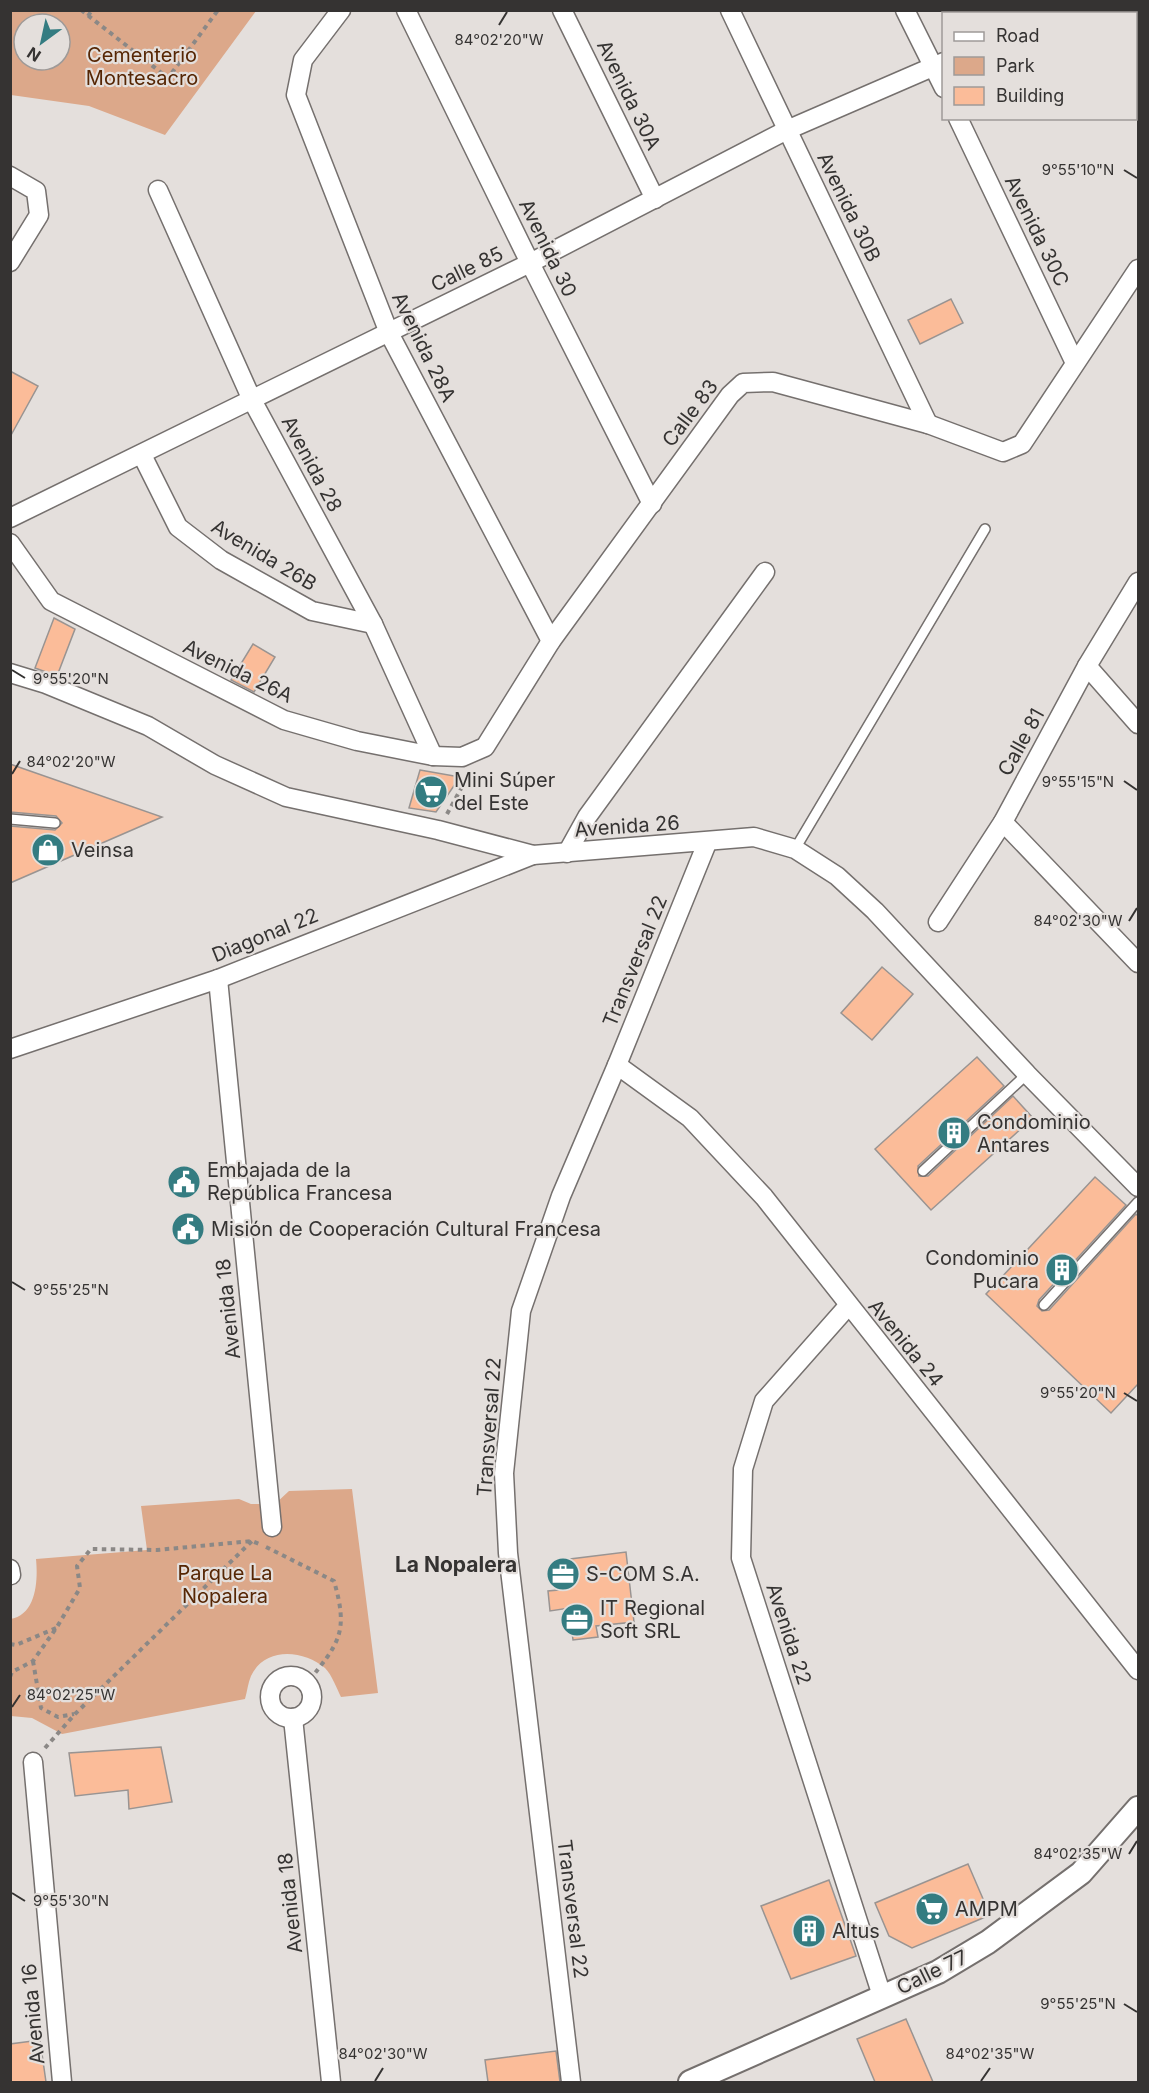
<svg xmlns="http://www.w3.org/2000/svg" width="1149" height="2093" font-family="Inter,sans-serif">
	<rect width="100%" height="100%" fill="#e4dfdc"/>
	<g fill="#dca88a" fill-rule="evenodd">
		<path d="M11,10H256V11L165,135L89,106L11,95ZM24,24H60V60H24Z"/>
		<path d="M352,1489L378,1693L341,1697C337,1689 332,1675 325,1668C304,1650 265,1646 251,1676C248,1683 247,1692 245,1699L62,1734L32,1718L11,1716L10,1619C37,1615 38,1579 36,1559L147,1550L141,1506L239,1499L251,1504H275L289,1491Z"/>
	</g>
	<g fill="#fbbc99" stroke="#999492" stroke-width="1.5">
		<polygon points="951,299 963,323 920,344 908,320"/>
		<polygon points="10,371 38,386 10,437"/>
		<polygon points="54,618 75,629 57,676 35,668"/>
		<polygon points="253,644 275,657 254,692 231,680"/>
		<polygon points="10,764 162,817 10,883 10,826 55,830 62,823 56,816 10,812"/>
		<polygon points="420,770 460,777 436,812 409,808"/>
		<polygon points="882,967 913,994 872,1040 841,1013"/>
		<polygon points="977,1057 1004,1086 918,1166 919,1176 928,1176 1013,1096 1033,1118 931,1210 875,1149"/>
		<polygon points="1095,1177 1126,1205 1039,1300 1037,1306 1042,1311 1049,1310 1136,1214 1138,1216 1138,1384 1111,1413 986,1294"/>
		<polygon points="626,1552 634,1622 596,1626 598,1637 573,1640 569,1608 550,1611 548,1591 558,1590 554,1561"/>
		<polygon points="161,1747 172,1802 129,1809 128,1790 75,1796 69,1753"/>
		<polygon points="968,1864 990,1915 912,1948 889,1936 875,1903"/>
		<polygon points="829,1880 856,1956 791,1979 761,1906"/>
		<polygon points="906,2019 933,2082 875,2082 857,2039"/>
		<polygon points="40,2040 46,2082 10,2082 10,2044"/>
		<polygon points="556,2051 560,2082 488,2082 485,2060"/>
	</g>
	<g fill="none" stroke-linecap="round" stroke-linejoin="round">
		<defs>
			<g id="service">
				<polyline points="10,819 55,823"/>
				<polyline points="795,849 985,529"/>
				<polyline points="923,1171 1027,1074"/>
				<polyline points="1044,1305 1138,1202"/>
			</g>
			<g id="minor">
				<polyline points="341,10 303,60 296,95 389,333 551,641"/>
				<polyline points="406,10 530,263 652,504"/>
				<polyline points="562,10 655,199"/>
				<polyline points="730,10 928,424"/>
				<polyline points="905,10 944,88"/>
				<polyline points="1051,14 1057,10"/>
				<polyline points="958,118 1075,363"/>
				<polyline points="10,176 36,191 39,215 10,262"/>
				<polyline points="158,190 252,400 373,624 433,756"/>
				<polyline points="142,455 178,527 221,560 312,611 373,624"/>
				<polyline points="10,518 530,263 787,130 944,62"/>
				<polyline points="10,543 51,601 284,720 357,741 433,756 462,757 485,747 551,641 730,395 743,383 773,382 928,424 1003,452 1022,444 1138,269"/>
				<polyline points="1087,666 1138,724"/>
				<polyline points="10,673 46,684 148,726 215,765 286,797 438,830 533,855 754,837 795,849 837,876 875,911 1027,1074 1138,1187"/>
				<polyline points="1003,822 1138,963"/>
				<polyline points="567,853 587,817 765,572"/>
				<polyline points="938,922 1003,822 1087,666 1138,582"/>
				<polyline points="218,979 272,1527"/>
				<polyline points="10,1049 218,979 533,855"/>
				<polyline points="617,1065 690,1118 764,1197 1138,1670"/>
				<polyline points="848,1306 764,1401 743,1469 741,1558 882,1996"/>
				<polyline points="10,1569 11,1575"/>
				<circle cx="291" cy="1697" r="21"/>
				<polyline points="293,1718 331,2082"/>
				<polyline points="33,1762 62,2082"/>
				<polyline points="571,2082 508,1553 504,1473 521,1311 561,1196 617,1065 707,843"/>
			</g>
			<polyline id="tertiary" points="690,2082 938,1972 988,1942 1081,1873 1138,1808"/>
		</defs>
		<use href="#service" stroke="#75706e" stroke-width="12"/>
		<use href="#minor" stroke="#75706e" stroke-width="21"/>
		<use href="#tertiary" stroke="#75706e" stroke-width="26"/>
		<g stroke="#8b8886" stroke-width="4" stroke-dasharray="4.5 4.5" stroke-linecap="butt">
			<polyline points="81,10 168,78 218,10"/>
			<polyline points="88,16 92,10"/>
			<polyline points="447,814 468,776"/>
			<path d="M266,1547L334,1581C349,1633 339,1643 307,1683"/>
			<polyline points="10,1644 16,1645 56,1628"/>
			<polyline points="33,1661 41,1708 58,1717 74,1714"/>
			<polyline points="10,1677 12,1672 33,1661 57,1627 80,1588 77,1566 91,1549 157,1550 252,1541 259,1544"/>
			<polyline points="45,1748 75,1714 252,1541"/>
		</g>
		<use href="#service" stroke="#fff" stroke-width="9"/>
		<use href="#minor" stroke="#fff" stroke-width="18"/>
		<use href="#tertiary" stroke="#fff" stroke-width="22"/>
	</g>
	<path fill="none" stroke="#353332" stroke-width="2" d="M499,25L507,12M1124,170L1137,178M12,670L25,678M12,774L20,761M1124,781L1137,790M1129,921L1137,908M12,1282L25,1290M1124,1393L1137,1401M12,1707L20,1695M1129,1854L1137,1841M12,1893L25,1901M1124,2004L1137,2012M375,2081L383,2068M981,2081L990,2068"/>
	<defs>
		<symbol id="supermarket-disc" viewBox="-11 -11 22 22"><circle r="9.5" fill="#347c81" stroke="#e4dfdc"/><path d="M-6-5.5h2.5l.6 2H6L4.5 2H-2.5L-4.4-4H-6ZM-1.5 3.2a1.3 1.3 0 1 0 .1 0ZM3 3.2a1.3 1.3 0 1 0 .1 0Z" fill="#fff"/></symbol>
		<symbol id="shop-disc" viewBox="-11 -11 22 22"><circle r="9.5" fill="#347c81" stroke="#e4dfdc"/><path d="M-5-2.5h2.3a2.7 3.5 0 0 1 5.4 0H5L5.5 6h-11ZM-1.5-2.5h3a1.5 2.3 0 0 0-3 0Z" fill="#fff"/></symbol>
		<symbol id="building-disc" viewBox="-11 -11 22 22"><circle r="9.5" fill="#347c81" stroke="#e4dfdc"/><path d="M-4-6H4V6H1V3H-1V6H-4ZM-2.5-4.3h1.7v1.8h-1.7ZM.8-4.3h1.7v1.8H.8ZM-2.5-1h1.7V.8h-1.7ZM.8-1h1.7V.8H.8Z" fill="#fff"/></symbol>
		<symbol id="civic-disc" viewBox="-11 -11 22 22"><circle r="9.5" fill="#347c81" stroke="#e4dfdc"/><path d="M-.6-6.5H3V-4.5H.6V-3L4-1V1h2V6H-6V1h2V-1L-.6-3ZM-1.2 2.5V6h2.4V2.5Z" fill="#fff"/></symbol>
		<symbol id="office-disc" viewBox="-11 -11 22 22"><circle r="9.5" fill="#347c81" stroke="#e4dfdc"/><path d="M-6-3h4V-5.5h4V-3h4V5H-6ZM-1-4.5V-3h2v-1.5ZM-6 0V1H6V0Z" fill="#fff"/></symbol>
	</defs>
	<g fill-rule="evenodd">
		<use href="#supermarket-disc" x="412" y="773" width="38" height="38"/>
		<use href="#shop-disc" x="29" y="831" width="38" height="38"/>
		<use href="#building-disc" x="935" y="1114" width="38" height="38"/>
		<use href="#civic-disc" x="165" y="1163" width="38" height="38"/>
		<use href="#civic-disc" x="169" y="1210" width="38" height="38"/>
		<use href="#building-disc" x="1043" y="1251" width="38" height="38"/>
		<use href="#office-disc" x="544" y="1555" width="38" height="38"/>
		<use href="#office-disc" x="558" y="1601" width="38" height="38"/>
		<use href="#supermarket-disc" x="913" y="1890" width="38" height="38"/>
		<use href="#building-disc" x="790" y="1912" width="38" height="38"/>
	</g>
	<g text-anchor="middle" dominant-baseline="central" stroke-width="4.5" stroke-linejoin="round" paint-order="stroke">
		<g font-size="20" fill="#562604" stroke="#e4dfdc">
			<text x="142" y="55">Cementerio<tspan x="142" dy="23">Montesacro</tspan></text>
			<text x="225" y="1573">Parque La<tspan x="225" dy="23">Nopalera</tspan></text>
		</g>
		<g font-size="20" fill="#353332" stroke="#e4dfdc">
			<text transform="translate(629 95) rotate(64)">Avenida 30A</text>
			<text transform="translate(849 207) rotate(64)">Avenida 30B</text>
			<text transform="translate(1037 231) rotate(64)">Avenida 30C</text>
			<text transform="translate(548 248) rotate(64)">Avenida 30</text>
			<text transform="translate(467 269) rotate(-26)">Calle 85</text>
			<text transform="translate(424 347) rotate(64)">Avenida 28A</text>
			<text transform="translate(690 413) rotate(-53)">Calle 83</text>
			<text transform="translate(312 464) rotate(62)">Avenida 28</text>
			<text transform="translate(264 555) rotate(31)">Avenida 26B</text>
			<text transform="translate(238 671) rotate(26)">Avenida 26A</text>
			<text transform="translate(1021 742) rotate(-61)">Calle 81</text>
			<text transform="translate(627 826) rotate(-4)">Avenida 26</text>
			<text transform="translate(265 935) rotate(-22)">Diagonal 22</text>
			<text transform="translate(635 961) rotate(-68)">Transversal 22</text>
			<text transform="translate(228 1309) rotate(-96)">Avenida 18</text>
			<text transform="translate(906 1343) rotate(51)">Avenida 24</text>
			<text transform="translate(489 1427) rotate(-86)">Transversal 22</text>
			<text transform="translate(789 1634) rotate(72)">Avenida 22</text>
			<text transform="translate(290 1903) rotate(-96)">Avenida 18</text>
			<text transform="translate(573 1909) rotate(83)">Transversal 22</text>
			<text transform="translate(932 1972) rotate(-26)">Calle 77</text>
			<text transform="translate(33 2014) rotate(-95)">Avenida 16</text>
		</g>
		<g font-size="20" fill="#353332" stroke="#e4dfdc" text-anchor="start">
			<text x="454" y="780">Mini Súper<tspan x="454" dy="23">del Este</tspan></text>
			<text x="71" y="850">Veinsa</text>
			<text x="977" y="1122">Condominio<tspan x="977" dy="23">Antares</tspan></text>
			<text x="207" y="1170">Embajada de la<tspan x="207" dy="23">República Francesa</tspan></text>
			<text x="211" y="1229">Misión de Cooperación Cultural Francesa</text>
			<text x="1039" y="1258" text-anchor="end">Condominio<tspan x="1039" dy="23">Pucara</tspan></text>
			<text x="586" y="1574">S-COM S.A.</text>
			<text x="600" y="1608">IT Regional<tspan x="600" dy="23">Soft SRL</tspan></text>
			<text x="955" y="1909">AMPM</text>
			<text x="832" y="1931">Altus</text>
		</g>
		<g font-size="21" font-weight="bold" fill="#353332" stroke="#e4dfdc">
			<text x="456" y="1564">La Nopalera</text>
		</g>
	</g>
	<g font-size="15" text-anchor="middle" fill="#353332" stroke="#e4dfdc" stroke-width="4.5" stroke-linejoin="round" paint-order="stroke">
		<text x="499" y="45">84°02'20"W</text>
		<text x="1078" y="175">9°55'10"N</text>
		<text x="71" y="684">9°55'20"N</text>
		<text x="71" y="767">84°02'20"W</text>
		<text x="1078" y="787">9°55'15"N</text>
		<text x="1078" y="926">84°02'30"W</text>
		<text x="71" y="1295">9°55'25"N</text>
		<text x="1078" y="1398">9°55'20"N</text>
		<text x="71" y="1700">84°02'25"W</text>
		<text x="1078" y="1859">84°02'35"W</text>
		<text x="71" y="1906">9°55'30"N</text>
		<text x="1078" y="2009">9°55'25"N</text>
		<text x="383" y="2059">84°02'30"W</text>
		<text x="990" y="2059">84°02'35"W</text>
	</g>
	<rect width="1149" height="2093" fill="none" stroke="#353332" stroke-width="24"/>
	<rect x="942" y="12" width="195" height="108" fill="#e4dfdc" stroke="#9e9a98" stroke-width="1.5"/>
	<rect x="954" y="32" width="30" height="9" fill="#ffffff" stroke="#9e9a98" stroke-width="1.5"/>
	<text x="996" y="42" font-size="18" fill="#353332">Road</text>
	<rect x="954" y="57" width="30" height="18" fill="#dca88a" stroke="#9e9a98" stroke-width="1.5"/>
	<text x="996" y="72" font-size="18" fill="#353332">Park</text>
	<rect x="954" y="87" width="30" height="18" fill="#fbbc99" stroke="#9e9a98" stroke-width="1.5"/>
	<text x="996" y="102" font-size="18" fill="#353332">Building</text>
	<g transform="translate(42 42) rotate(213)"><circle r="28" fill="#e4dfdc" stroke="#9e9a98" stroke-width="1.5"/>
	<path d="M0-4.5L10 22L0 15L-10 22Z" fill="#347c81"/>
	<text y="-9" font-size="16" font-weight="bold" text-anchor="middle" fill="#353332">N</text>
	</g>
</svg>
